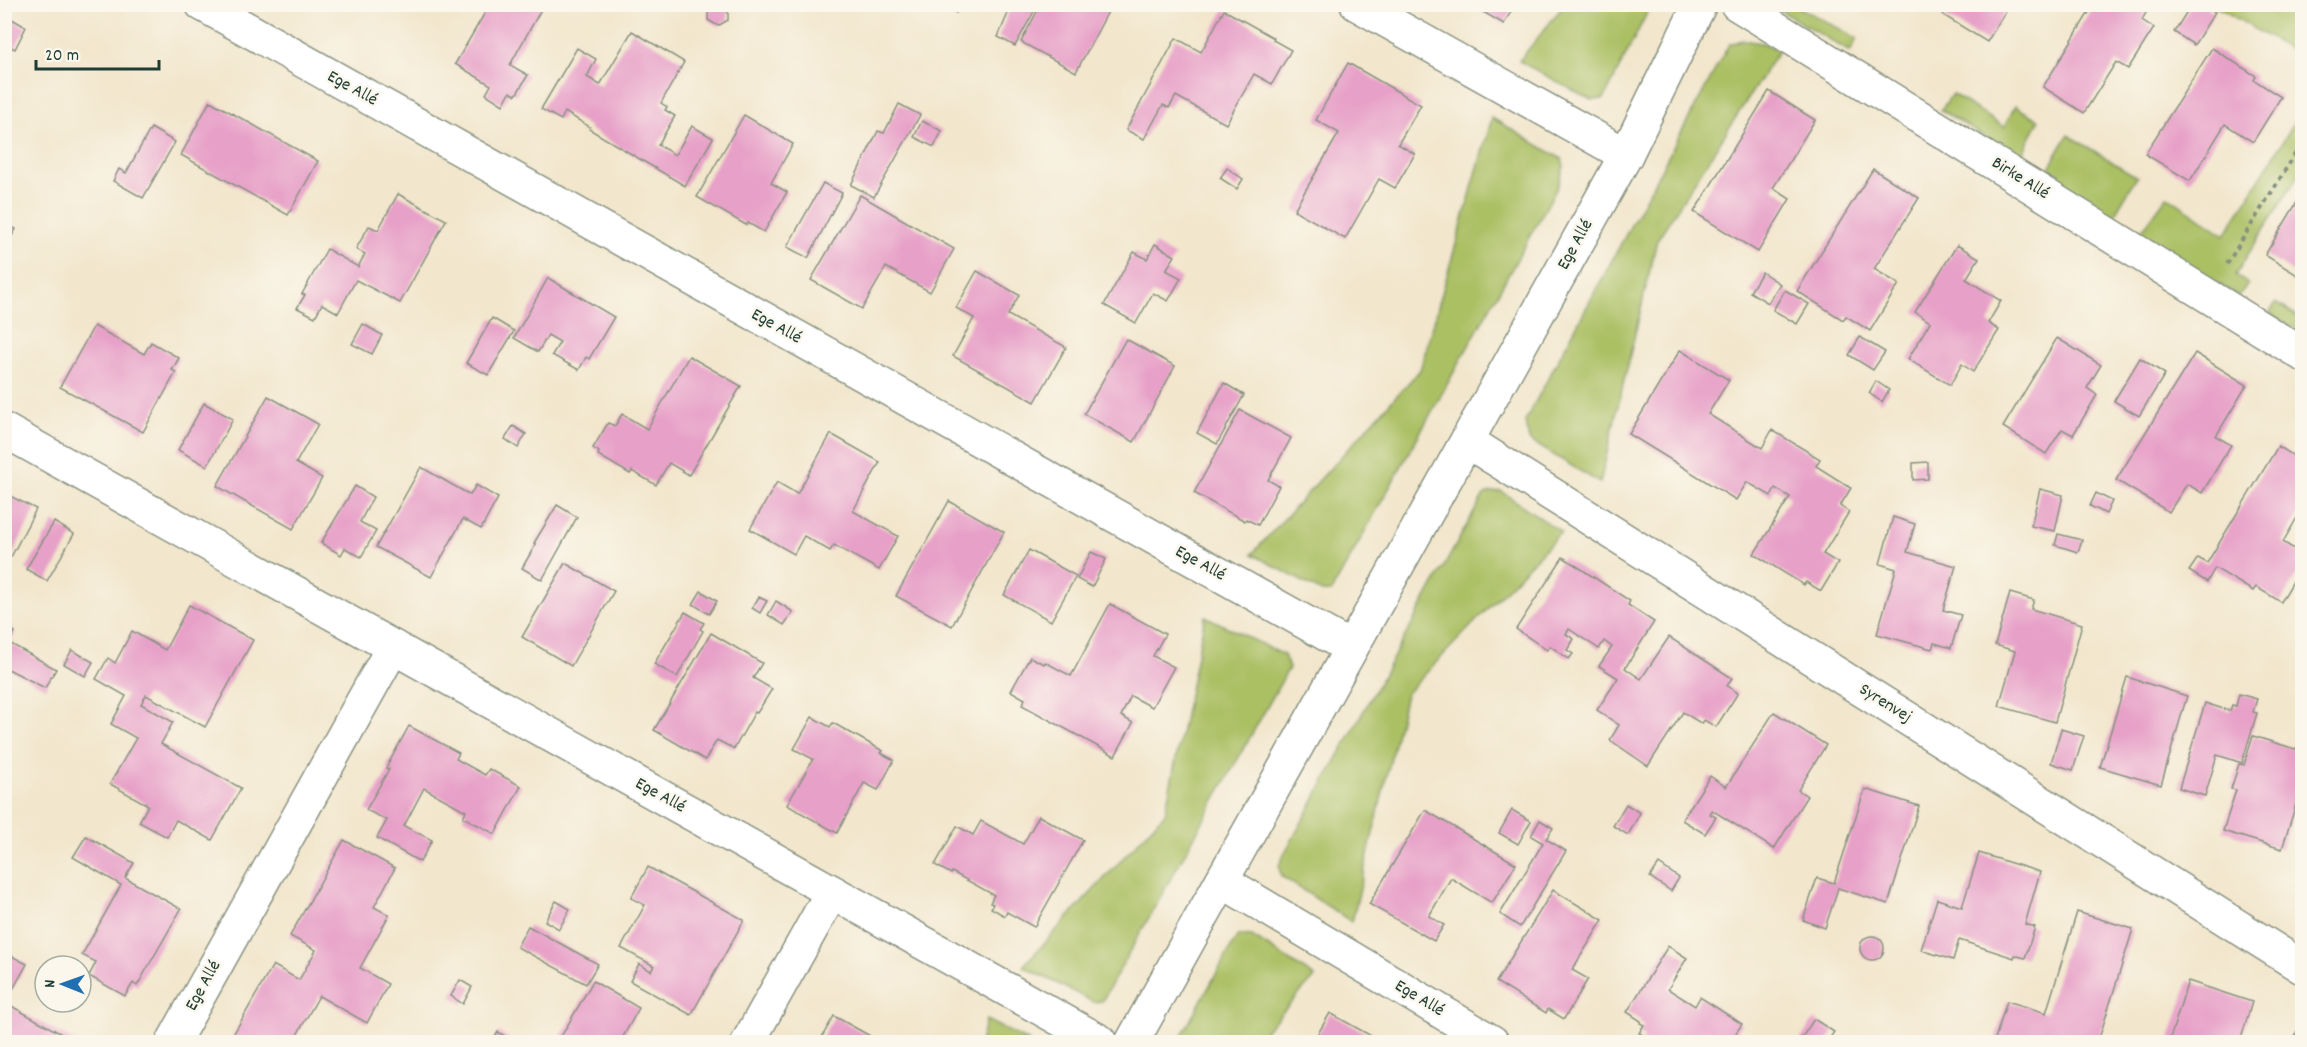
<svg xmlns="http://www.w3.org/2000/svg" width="2307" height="1047" font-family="Dekko,sans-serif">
	<rect width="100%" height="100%" fill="#fbf7ec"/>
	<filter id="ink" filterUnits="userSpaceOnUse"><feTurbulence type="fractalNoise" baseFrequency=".0167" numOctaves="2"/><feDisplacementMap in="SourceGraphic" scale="12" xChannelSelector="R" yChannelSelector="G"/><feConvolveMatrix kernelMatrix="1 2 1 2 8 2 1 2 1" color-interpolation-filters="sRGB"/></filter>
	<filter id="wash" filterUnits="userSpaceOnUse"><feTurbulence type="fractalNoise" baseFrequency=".008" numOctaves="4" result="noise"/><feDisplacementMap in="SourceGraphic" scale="24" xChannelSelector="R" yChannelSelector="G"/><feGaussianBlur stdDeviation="1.35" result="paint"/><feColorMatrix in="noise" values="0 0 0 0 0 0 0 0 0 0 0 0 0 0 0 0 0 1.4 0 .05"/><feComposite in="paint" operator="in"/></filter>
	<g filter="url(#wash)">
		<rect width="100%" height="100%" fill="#f2e6cc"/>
		<g fill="#abbf64" stroke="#657e4c" stroke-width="1.5">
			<polygon points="1564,5 1651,5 1604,99 1591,100 1519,61"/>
			<polygon points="1771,5 1795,5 1857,38 1850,52"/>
			<polygon points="2214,5 2302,5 2302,57"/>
			<polygon points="1741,40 1763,43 1779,50 1657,240 1600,483 1529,440 1525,421 1729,44"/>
			<polygon points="1952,94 2004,127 2015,106 2039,120 2020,159 1941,110"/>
			<polygon points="2302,110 2302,170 2235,275 2248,284 2238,296 2139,234 2167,196 2225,235"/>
			<polygon points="1492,118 1562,159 1564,166 1558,186 1331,592 1322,592 1252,554 1420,370"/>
			<polygon points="2068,135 2137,177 2113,217 2044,176"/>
			<polygon points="2276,303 2302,319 2302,333 2269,313"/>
			<polygon points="1501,491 1561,532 1406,694 1352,922 1281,876 1279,866 1283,856 1483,496 1487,493"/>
			<polygon points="1205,616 1284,655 1289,668 1102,1001 1093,1002 1023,966 1165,813"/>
			<polygon points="1238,935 1252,936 1315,977 1255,1042 1178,1042"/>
			<polygon points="986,1020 1030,1042 980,1042"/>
		</g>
		<g id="blocks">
			<g fill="#e7a0c8">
				<polygon points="490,4 544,4 510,65 528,75 516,95 510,92 503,105 486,94 491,85 455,64"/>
				<polygon points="717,4 728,9 728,20 718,26 708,20 708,9"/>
				<polygon points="941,4 961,4 956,13"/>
				<polygon points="1012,4 1038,4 1015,46 998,37"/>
				<polygon points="1041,4 1112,4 1076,72 1021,42"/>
				<polygon points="1469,4 1515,4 1504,24"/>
				<polygon points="1949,4 2010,4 1987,42 1943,15"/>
				<polygon points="2094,4 2151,4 2142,20 2154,28 2128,69 2116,62 2084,113 2043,87"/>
				<polygon points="2191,5 2203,5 2215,12 2194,45 2174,32"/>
				<polygon points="1224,10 1274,38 1273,40 1291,50 1272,84 1254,74 1226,124 1176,96 1169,108 1163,105 1144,139 1126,130 1176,38 1201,52"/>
				<polygon points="12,19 26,27 15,49 4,44 4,33"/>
				<polygon points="632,31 684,62 661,103 667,107 665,110 675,116 658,145 675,155 692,126 713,138 685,186 589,129 590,127 565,112 561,120 541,109 577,48 596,59 587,77 600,85"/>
				<polygon points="2212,48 2256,76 2254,80 2281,97 2253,142 2225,124 2190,181 2145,154"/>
				<polygon points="1348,63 1421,105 1398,144 1415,154 1395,188 1379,179 1345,239 1294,210 1339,133 1316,120"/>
				<polygon points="1769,91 1815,120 1773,188 1790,199 1758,252 1694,212"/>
				<polygon points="210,101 318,161 288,215 181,155"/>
				<polygon points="899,104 920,115 874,197 851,185 878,131 884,133"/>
				<polygon points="744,115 793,144 771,183 787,192 764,232 748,223 746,225 697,197"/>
				<polygon points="922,121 942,131 934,147 914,137"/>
				<polygon points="151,128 175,142 143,198 113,181 119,169 126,173"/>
				<polygon points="1227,168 1243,179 1237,189 1220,178"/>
				<polygon points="1873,169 1919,198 1874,269 1899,284 1870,331 1846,316 1843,320 1797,291"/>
				<polygon points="823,183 842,193 808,258 787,247"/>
				<polygon points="398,194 446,220 400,303 356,280 338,313 322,304 315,317 297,308 305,295 302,294 327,249 358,267 365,254 356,249 369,226 378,230"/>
				<polygon points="2302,194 2302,278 2265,255"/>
				<polygon points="860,195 954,249 930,292 886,267 862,309 811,280"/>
				<polygon points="4,223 16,229 4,249"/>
				<polygon points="1155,244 1175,256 1166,270 1181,278 1168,301 1153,293 1136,323 1104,305 1134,252 1147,259"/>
				<polygon points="1957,245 1979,258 1966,279 2001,301 1988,323 1999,330 1973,372 1962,364 1950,385 1908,359 1930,322 1915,312"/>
				<polygon points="977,271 1019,295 1008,315 1066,347 1035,402 953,356 974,318 956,308"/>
				<polygon points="1762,272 1780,284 1768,303 1750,292"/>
				<polygon points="548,278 614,317 589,359 586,357 579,370 552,355 560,342 548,335 538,352 514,338"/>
				<polygon points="1785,290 1809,304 1797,324 1773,310"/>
				<polygon points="492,318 514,331 488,375 466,363"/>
				<polygon points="363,324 382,335 372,354 352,344"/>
				<polygon points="94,326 144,354 151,342 179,358 172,370 176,372 143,432 60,387"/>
				<polygon points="1860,337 1885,352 1873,370 1849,355"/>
				<polygon points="2057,338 2101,365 2087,388 2097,395 2073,435 2062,429 2046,454 2003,427"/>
				<polygon points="1126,339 1175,366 1134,442 1084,414"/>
				<polygon points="1680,350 1729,380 1708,414 1762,448 1772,430 1820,459 1816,466 1851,488 1840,506 1849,512 1823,554 1838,563 1821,591 1806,582 1804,585 1754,554 1790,497 1775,488 1771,496 1747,482 1736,500 1629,434"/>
				<polygon points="2195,353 2247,385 2216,436 2231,445 2202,493 2187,484 2169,512 2116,480"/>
				<polygon points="689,356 741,386 689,475 669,463 656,485 632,471 630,474 598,455 599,452 593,448 608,423 615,426 622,414 647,429"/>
				<polygon points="2140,358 2165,374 2139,416 2114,401"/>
				<polygon points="1876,381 1889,390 1882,402 1869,393"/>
				<polygon points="1224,383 1244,395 1217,444 1197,433"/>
				<polygon points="268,396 318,424 296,463 322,478 293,529 217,486"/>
				<polygon points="204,403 233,419 207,466 178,450"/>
				<polygon points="1240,410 1291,438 1268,480 1279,486 1258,525 1246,519 1245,521 1194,493"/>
				<polygon points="513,426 526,434 518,448 505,439"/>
				<polygon points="831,434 880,462 853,511 898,536 879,570 834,545 830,551 804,536 794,554 750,529 777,482 797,494"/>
				<polygon points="2278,446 2302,461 2302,509 2283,542 2302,554 2302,566 2281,602 2256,587 2253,591 2215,568 2207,582 2189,571 2198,558 2207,563"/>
				<polygon points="1928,462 1928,479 1913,480 1913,463"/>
				<polygon points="421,467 470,495 476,485 498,498 481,529 463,519 431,577 376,547"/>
				<polygon points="355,486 373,497 360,522 376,531 361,557 345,548 341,555 321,543"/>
				<polygon points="4,489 8,491 6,494 36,509 11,557 4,553"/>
				<polygon points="2040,489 2063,495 2055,531 2031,526"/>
				<polygon points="2096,493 2112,501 2106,514 2090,506"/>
				<polygon points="949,501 1004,532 952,626 896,596"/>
				<polygon points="557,505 577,517 542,580 522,568 536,544 534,543"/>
				<polygon points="1893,517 1915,524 1907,552 1956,566 1943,610 1961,615 1951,648 1934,643 1932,649 1877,634 1896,569 1880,564"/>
				<polygon points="54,522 74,534 47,581 26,569"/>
				<polygon points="2058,534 2082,540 2078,552 2055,545"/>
				<polygon points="1029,550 1076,576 1051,621 1004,595"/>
				<polygon points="1091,552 1106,559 1092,587 1077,579"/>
				<polygon points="1563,557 1630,601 1628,605 1654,622 1625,668 1641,679 1669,637 1732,678 1727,686 1738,693 1716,727 1704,720 1702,724 1683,712 1648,766 1610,740 1619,725 1597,710 1618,678 1599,666 1612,647 1604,641 1599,649 1569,629 1566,634 1574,639 1567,650 1573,654 1569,659 1550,646 1547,650 1516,629"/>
				<polygon points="565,563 614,591 571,666 522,637"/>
				<polygon points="701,591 717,601 709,614 693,604"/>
				<polygon points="2010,593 2034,600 2031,609 2082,624 2055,722 1999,706 2015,651 1995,645"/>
				<polygon points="759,597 767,601 760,613 752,608"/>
				<polygon points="776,601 793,612 784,625 768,615"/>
				<polygon points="1110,604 1165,634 1153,656 1174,667 1152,707 1131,696 1121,716 1133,723 1115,756 1022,705 1025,699 1011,691 1030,657 1044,664 1045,662 1071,676"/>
				<polygon points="189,605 253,640 205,727 146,695 141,704 173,722 161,744 241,788 212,840 176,820 167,837 139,822 148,805 110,784 136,738 111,724 126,696 96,679 108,658 115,663 132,631 165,650"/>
				<polygon points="685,612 704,623 700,629 703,631 677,677 654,664"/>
				<polygon points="4,622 12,626 11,629 15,632 9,643 56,669 45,688 4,667"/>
				<polygon points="711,633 762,663 753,678 772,689 757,713 755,712 734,749 717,740 705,760 654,730"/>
				<polygon points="72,650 93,662 85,676 64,664"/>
				<polygon points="2127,677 2187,696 2161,785 2100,767"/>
				<polygon points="2239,694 2257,699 2253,712 2257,713 2242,763 2217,755 2205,796 2179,788 2205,703 2230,711 2232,705 2236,706"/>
				<polygon points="1774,712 1826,745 1798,790 1807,796 1774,849 1712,810 1710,814 1716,817 1705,834 1682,820 1710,776 1726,787"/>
				<polygon points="812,717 830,727 833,723 883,751 881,753 894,760 878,790 864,783 837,833 787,805 813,759 794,749"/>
				<polygon points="409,726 459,753 456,759 485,775 489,769 521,786 495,834 463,817 466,811 424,788 404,826 432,840 420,862 377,838 387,820 366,810 389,769 386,768"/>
				<polygon points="2061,729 2084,736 2073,770 2051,763"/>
				<polygon points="2253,736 2302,751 2302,785 2282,849 2223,831 2236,790 2231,789 2239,764 2244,765"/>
				<polygon points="1865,789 1919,806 1888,904 1838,888 1825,928 1803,920 1817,878 1834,883"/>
				<polygon points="1626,804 1640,813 1628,835 1613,826"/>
				<polygon points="1425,810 1516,864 1492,903 1451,878 1429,916 1444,925 1434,941 1369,904"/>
				<polygon points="1512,810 1531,821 1518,844 1499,833"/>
				<polygon points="1039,816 1083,840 1034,927 1007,912 1005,916 991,908 993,904 990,903 994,895 952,872 951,874 935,865 957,826 973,835 981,821 1023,844"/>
				<polygon points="1540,820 1553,828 1546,839 1566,851 1520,927 1500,914 1543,843 1531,836"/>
				<polygon points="86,836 134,863 125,878 181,909 137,986 133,983 125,996 89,976 96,962 82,955 121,885 73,857"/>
				<polygon points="344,840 395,868 374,907 389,915 360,968 388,984 367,1023 319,996 293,1042 229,1042 273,965 299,980 316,950 290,936"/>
				<polygon points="1979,853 2040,872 2025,924 2035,927 2025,958 2014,955 2014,958 1959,940 1953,960 1921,950 1937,899 1962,907"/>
				<polygon points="1659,864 1679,878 1671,891 1650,877"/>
				<polygon points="648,867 744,920 691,1015 630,981 639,964 651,971 654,966 621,948 645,905 631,898"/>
				<polygon points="1553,890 1603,920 1572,970 1588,979 1564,1019 1548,1009 1546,1013 1496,982"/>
				<polygon points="556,901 570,909 559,929 545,921"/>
				<polygon points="2077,912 2133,929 2098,1042 1994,1042 2007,1001 2046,1013"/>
				<polygon points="528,926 598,964 586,984 517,947"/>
				<circle cx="1872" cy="948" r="12"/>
				<polygon points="1668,946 1687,958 1668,989 1695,1006 1700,997 1742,1024 1730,1042 1641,1042 1645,1036 1639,1033 1644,1025 1640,1023 1641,1021 1627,1012"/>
				<polygon points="4,952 27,964 13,989 4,985"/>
				<polygon points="460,980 472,987 463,1004 451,996"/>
				<polygon points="593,981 639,1008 620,1042 558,1042"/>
				<polygon points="2188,981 2252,1002 2240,1042 2169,1042"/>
				<polygon points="4,1002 76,1042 4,1042"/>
				<polygon points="1330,1013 1382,1042 1313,1042"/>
				<polygon points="834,1016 881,1042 819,1042"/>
				<polygon points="1814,1019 1834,1032 1827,1042 1799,1042"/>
				<polygon points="2302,1023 2302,1042 2291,1042"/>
				<polygon points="498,1032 511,1040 509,1042 492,1042"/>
			</g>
		</g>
	</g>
	<g filter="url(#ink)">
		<use href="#blocks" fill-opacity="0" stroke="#889280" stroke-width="1.5"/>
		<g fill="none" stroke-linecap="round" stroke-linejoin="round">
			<defs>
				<g id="street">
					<polyline points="202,4 1351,648"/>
					<polyline points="1357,4 1626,155"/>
					<polyline points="1737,4 2302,354"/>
					<polyline points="4,430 1101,1042"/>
					<polyline points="1467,441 2302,967"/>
					<polyline points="1222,881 1492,1042"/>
					<polyline points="173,1042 393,647"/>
					<polyline points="748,1042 832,892"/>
					<polyline points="1132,1042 1626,155 1700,4"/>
				</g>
			</defs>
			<use href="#street" stroke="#889280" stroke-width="36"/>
			<polyline stroke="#889280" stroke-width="4" stroke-dasharray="4.5 4.5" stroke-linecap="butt" points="2227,264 2302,143"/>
			<use href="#street" stroke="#fff" stroke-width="33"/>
		</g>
	</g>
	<g text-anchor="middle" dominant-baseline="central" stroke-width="5" stroke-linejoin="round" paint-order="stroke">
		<g font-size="18" fill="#1f3d34" stroke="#fbf7ec">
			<text transform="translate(352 89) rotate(29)">Ege Allé</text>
			<text transform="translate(2020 179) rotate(32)">Birke Allé</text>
			<text transform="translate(1576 245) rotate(-61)">Ege Allé</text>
			<text transform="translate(776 327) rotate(29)">Ege Allé</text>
			<text transform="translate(1200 564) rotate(29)">Ege Allé</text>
			<text transform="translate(1885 704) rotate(32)">Syrenvej</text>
			<text transform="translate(660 796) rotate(29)">Ege Allé</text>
			<text transform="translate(204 986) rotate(-61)">Ege Allé</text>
			<text transform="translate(1419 999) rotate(31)">Ege Allé</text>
		</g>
	</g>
	<rect width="2307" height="1047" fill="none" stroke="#fbf7ec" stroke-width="24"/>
	<g transform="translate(63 984) rotate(271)"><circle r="28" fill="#fbf7ec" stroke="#a3ada2" stroke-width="1.5"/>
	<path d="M0-4.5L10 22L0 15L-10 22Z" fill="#1f6fb2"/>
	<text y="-9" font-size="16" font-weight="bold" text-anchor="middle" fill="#1f3d34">N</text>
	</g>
	<path d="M36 60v9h123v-9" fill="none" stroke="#1f3d34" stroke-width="3"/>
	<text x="45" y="60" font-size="18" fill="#1f3d34" stroke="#fbf7ec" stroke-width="4.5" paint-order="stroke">20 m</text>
</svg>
